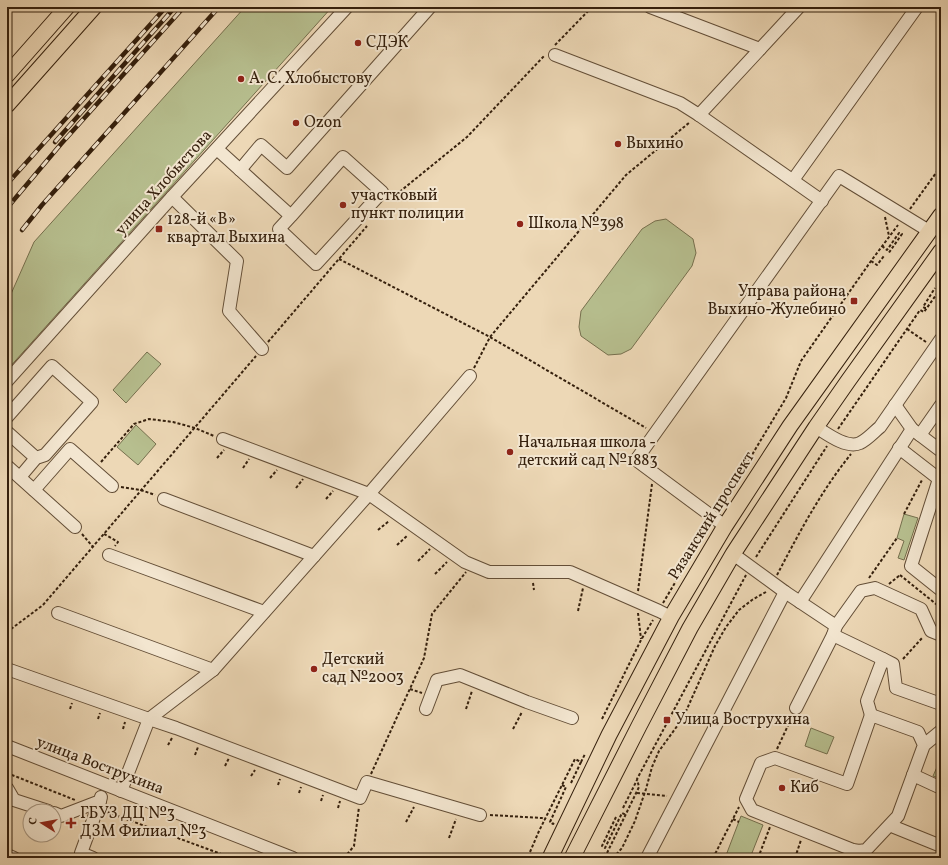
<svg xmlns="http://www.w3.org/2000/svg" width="948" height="865" font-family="Vollkorn,serif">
	<rect width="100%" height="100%" fill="#edd8b6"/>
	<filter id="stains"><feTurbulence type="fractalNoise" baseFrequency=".005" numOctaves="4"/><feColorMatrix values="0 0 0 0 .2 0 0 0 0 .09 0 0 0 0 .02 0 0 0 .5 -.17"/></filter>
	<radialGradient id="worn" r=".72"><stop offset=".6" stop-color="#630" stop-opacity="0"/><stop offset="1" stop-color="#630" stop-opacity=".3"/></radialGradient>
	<g fill="#b7bf8f" stroke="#76704e">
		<polygon points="245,7 332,7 7,370 7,303 34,242"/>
		<polygon points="666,219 693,239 696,253 692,266 631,349 621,354 608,355 581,336 579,327 581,311 642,229 655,221"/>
		<polygon points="147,352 161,364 126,403 113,390"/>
		<polygon points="136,425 156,444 138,465 117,447"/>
		<polygon points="904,514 918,518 904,560 898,558 904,541 897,538"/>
		<polygon points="811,728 834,737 827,754 805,746"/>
		<polygon points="941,758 941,779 933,776"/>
		<polygon points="741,816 763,825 750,858 725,858"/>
	</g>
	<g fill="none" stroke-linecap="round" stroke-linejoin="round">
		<defs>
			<g id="minor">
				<polyline points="650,7 760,49"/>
				<polyline points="555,55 680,103 699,115 822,201"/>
				<polyline points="699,115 799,7"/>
				<polyline points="217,149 291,216 343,157 382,192 316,264 279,229 291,216"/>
				<polyline points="240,170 261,145 287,168 430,7"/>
				<polyline points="793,180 917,7"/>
				<polyline points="172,197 237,261 229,311 262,349"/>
				<polyline points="7,381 172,197 347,7"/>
				<polyline points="895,405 912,429 941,451"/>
				<polyline points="7,417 52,366 92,402 45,455 36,458 20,477"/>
				<path d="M816,427C827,434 847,449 860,443C867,440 874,432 880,427L941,339"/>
				<polyline points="7,432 36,458"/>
				<polyline points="920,435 941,405"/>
				<polyline points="223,439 369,494 465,562 489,572 570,572 659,611 671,617"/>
				<polyline points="899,448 939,479 911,566 941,590"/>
				<polyline points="7,466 75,527"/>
				<polyline points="34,490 70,449 112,486"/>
				<polyline points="164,499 314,556"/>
				<polyline points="725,526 636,460 839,176 929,231"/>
				<polyline points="733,554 785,592 836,626"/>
				<polyline points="109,555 264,612"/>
				<polyline points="800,602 912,429"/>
				<polyline points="58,613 213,670"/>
				<polyline points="833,635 883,659 893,664 896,688 941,704"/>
				<polyline points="7,669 149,719 176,728 360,798 367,782 480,815"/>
				<polyline points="796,708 833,635 836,626 861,591 875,588 921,609 931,631 941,635"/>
				<polyline points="426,709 437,680 460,675 527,702 572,718"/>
				<polyline points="871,715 867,701 883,659"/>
				<polyline points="924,745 918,732 871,715 847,784 775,758 761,763 746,799 752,810 853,850 859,851 866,850 898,816 924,745 941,731"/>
				<polyline points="7,746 293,858"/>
				<polyline points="913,775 941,788"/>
				<polyline points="7,788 14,800 48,811"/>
				<polyline points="121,791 149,719 213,670 369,494 470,376"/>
				<polyline points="54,813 61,816 100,801 101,797"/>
				<polyline points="894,827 941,846"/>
				<polyline points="7,855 14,858"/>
				<polyline points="93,858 81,853 100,801"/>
				<polyline points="647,858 785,592"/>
			</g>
			<g id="major">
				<polyline points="7,75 67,7"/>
				<polyline points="7,105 94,7"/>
				<polyline points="550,858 609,735 671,617 725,526 790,426 941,215"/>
				<polyline points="572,858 639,726 690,628 733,554 816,427 848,381 941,251"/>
			</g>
		</defs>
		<use href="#minor" stroke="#634e37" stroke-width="14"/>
		<use href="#major" stroke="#35200d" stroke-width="17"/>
		<g stroke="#35200d" stroke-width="2" stroke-dasharray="3 2" stroke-linecap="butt">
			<polyline points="555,45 592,7"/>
			<polyline points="392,198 467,137 545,55"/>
			<polyline points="910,209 941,166"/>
			<polyline points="885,217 889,236"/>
			<polyline points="882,246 887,250 899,233 902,234 888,254"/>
			<polyline points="339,259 490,337 646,428"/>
			<polyline points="871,261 877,265 884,256"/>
			<polyline points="939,286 941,284"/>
			<polyline points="926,308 925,308 923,307 935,288"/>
			<polyline points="907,329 926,342"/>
			<polyline points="937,329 941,323"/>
			<polyline points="268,342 367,226"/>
			<polyline points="474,368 490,337 626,175 690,122"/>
			<polyline points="838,429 920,310 924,312 941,288"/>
			<polyline points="217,458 224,450"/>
			<polyline points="101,462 134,424 149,419 173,422 195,428 214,436"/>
			<polyline points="243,468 249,459"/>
			<polyline points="270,478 277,470"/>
			<polyline points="121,487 141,490 155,495"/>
			<polyline points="296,488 303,479"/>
			<polyline points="326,499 333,491"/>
			<polyline points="719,510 786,398 801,361 871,261 898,225"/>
			<polyline points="904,514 922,480"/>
			<polyline points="378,530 389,521"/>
			<polyline points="82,534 93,547"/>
			<polyline points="104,534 118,542 115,546"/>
			<polyline points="397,545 408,535"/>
			<polyline points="756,557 827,446"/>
			<polyline points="418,561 430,549"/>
			<polyline points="435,574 447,562"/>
			<path d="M777,575C799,533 821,491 851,454"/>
			<polyline points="900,575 941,608"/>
			<polyline points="869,578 897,538"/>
			<polyline points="533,583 534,590"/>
			<polyline points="889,584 900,575"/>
			<polyline points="638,591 652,484"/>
			<polyline points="663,603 708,527"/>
			<polyline points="578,611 583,588"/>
			<polyline points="638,613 641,639"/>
			<polyline points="7,632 43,605 256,356"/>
			<polyline points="903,659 923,637"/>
			<polyline points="410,689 422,693"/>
			<polyline points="70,709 72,703"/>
			<polyline points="466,709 472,691"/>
			<polyline points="98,719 100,713"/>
			<polyline points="602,719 641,640 653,620"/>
			<polyline points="123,729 125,722"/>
			<polyline points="513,729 522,712"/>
			<polyline points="168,745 172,738"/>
			<polyline points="777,749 792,717"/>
			<polyline points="195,755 198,747"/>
			<polyline points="225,766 229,758"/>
			<polyline points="7,773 75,800"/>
			<polyline points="371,774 424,658 432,614 466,572"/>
			<polyline points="251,776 255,770"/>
			<polyline points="571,783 581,762"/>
			<polyline points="278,785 280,779"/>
			<polyline points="299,793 301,787"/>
			<polyline points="637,793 667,796"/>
			<polyline points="321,801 323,795"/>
			<polyline points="338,808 340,801"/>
			<polyline points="623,808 637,780"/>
			<polyline points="107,812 232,858"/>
			<polyline points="490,815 542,818 545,820"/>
			<polyline points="616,817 602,846 605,848 622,813 626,815"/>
			<polyline points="733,819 739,822"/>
			<polyline points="406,822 414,807"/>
			<polyline points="554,823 553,824 550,822 566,787 562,785"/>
			<polyline points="449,838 456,819"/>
			<polyline points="530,852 539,831 575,759 581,762 585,754"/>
			<polyline points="344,858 354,846 359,807"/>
			<polyline points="599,858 601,855 607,853 639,787 637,779 746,575"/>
			<polyline points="613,858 622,848 635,821 646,789 652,767 659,751 683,718 715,646 726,627 739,610 752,600 766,592"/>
			<polyline points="713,858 739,807"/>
			<polyline points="758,858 770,827"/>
			<polyline points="795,858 801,840"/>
		</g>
		<use href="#minor" stroke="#f3e6d0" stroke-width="12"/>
		<use href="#major" stroke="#edd8b6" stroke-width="15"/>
		<defs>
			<g id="rail">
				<polyline points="55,142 175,7"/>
				<polyline points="7,184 166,7"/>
				<polyline points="7,208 61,144 184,7"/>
				<polyline points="22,230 42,205 219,7"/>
			</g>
		</defs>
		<use href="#rail" stroke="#35200d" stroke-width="4.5"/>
		<use href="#rail" stroke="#f3e6d0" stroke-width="3" stroke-dasharray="9" stroke-linecap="butt"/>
	</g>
	<g fill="#8f2418" stroke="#f3e6d0" stroke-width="1.5">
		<circle cx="358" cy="43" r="4"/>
		<circle cx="241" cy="79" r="4"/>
		<circle cx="296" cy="123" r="4"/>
		<circle cx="618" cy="144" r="4"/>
		<circle cx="343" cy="205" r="4"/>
		<circle cx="520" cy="224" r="4"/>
		<rect x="155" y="225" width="8" height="8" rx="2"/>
		<rect x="850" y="297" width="8" height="8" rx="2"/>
		<circle cx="510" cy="452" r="4"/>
		<circle cx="314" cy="669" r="4"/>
		<rect x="663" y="716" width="8" height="8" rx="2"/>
		<circle cx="782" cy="788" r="4"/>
		<path d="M69 817h4v4h4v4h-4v4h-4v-4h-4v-4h4z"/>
	</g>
	<g text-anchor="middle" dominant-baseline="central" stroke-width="4" stroke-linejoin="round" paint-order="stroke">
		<g font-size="16" fill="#35200d" stroke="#f3e6d0" text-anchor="start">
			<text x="366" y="43">СДЭК</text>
			<text x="249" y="79">А. С. Хлобыстову</text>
			<text x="304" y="123">Ozon</text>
			<text x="626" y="144">Выхино</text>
			<text x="351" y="196">участковый<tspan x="351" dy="18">пункт полиции</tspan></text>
			<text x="167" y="220">128-й «В»<tspan x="167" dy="18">квартал Выхина</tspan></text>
			<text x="528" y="224">Школа №398</text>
			<text x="846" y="292" text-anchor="end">Управа района<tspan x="846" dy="18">Выхино-Жулебино</tspan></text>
			<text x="518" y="443">Начальная школа -<tspan x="518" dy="18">детский сад №1883</tspan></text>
			<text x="322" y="660">Детский<tspan x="322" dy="18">сад №2003</tspan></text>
			<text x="675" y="720">Улица Вострухина</text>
			<text x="790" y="788">Киб</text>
			<text x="80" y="814">ГБУЗ ДЦ №3<tspan x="80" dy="18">ДЗМ Филиал №3</tspan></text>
		</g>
		<g font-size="16" fill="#35200d" stroke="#f3e6d0">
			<text transform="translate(164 183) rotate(-48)">улица Хлобыстова</text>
			<text transform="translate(712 516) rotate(-58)">Рязанский проспект</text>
			<text transform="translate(100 766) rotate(21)">улица Вострухина</text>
		</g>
	</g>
	<rect width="948" height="865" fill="none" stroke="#edd8b6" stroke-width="24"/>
	<rect x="8" y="8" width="932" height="849" fill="none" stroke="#35200d" stroke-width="2"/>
	<rect x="12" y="12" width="924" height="841" fill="none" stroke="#35200d"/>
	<g transform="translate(42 823) rotate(281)"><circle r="19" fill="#f3e6d0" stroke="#a79782"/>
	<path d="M0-3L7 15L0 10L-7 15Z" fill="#8f2418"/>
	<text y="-6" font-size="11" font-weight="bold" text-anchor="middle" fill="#35200d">С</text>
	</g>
	<rect width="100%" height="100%" filter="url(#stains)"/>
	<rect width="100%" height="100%" fill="url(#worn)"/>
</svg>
